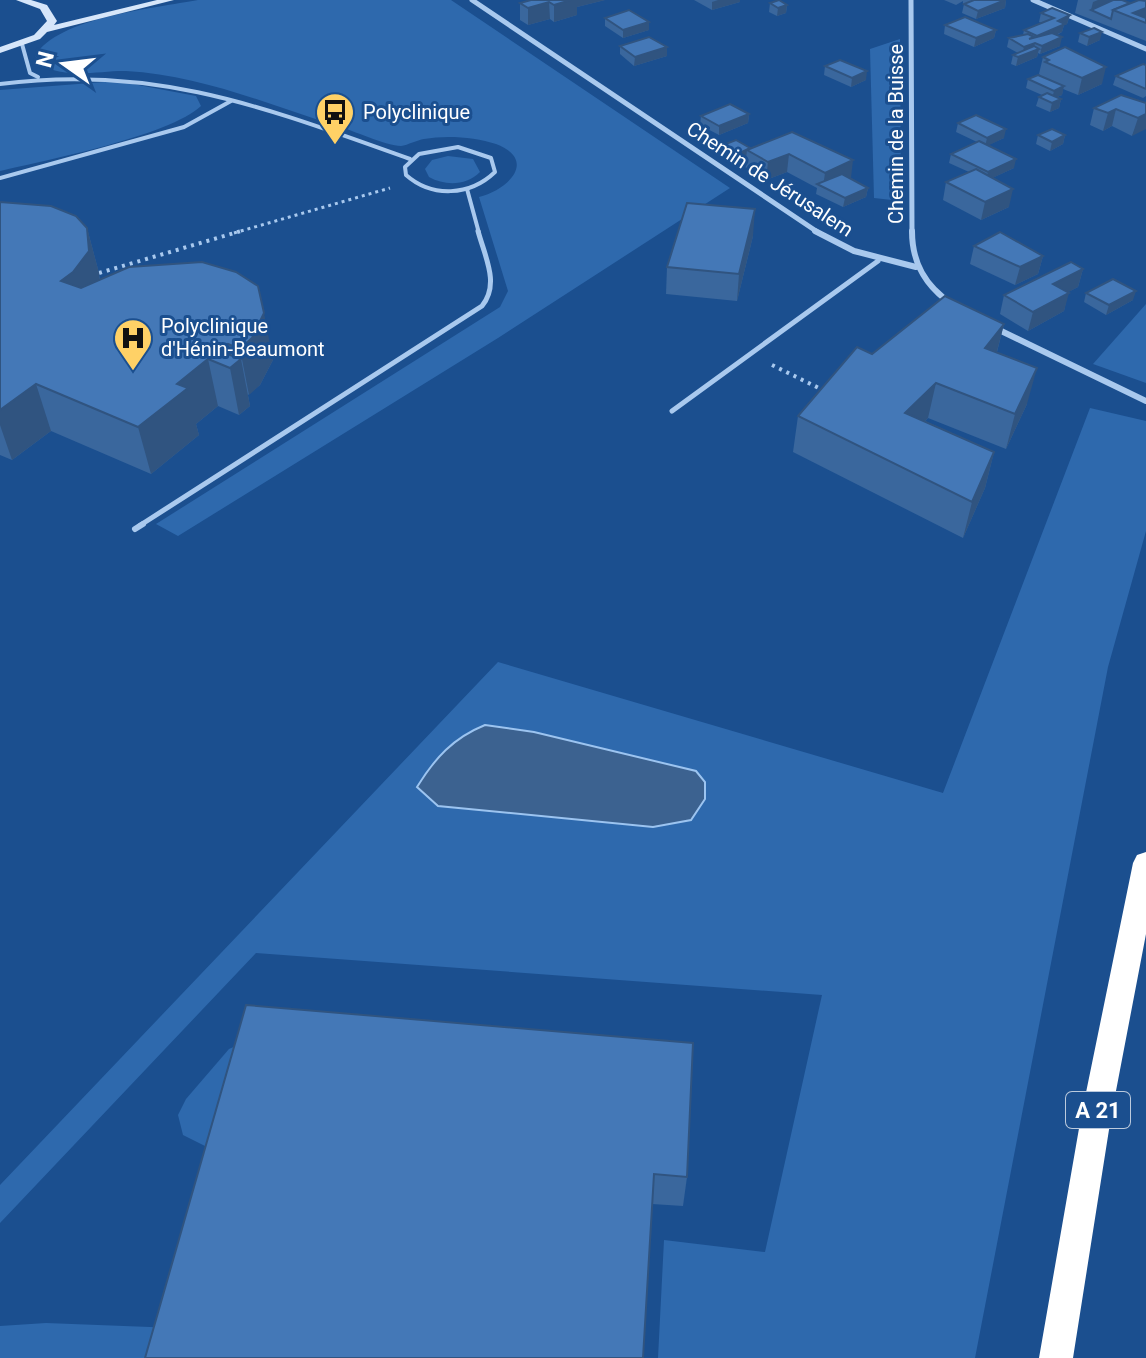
<svg xmlns="http://www.w3.org/2000/svg" width="1146" height="1358" font-family="Roboto,sans-serif">
	<rect width="100%" height="100%" fill="#1b4f8f"/>
	<g fill="#2e69ad">
		<path d="M198,0H451L730,188L498,338L178,536L156,524L500,307L508,291L479,197C508,190 538,160 496,144C475,137 446,135 424,139C417,140 408,145 401,146C387,146 352,130 337,126C268,104 199,75 126,71C100,70 51,83 35,56C58,17 156,8 198,0Z"/>
		<polygon points="900,39 901,201 874,198 870,49"/>
		<path d="M117,81L196,96L201,106C169,136 47,160 0,171V90Z"/>
		<path d="M448,156L473,159L480,172C466,186 445,186 429,177L425,169L432,160Z"/>
		<polygon points="1146,304 1146,383 1093,364"/>
		<polygon points="1090,408 1146,421 1146,531 1108,667 975,1358 658,1358 664,1240 765,1252 822,995 256,953 0,1223 0,1185 498,662 943,793"/>
		<polygon points="256,1037 226,1147 205,1146 183,1135 178,1115 186,1099 229,1049"/>
		<polygon points="46,1323 176,1328 168,1358 0,1358 0,1326"/>
	</g>
	<path fill="#3c6290" stroke="#9cc4f0" stroke-width="2" d="M485,725L534,732L696,771L705,782V799L691,820L653,827L438,806L417,787C435,758 453,738 485,725Z"/>
	<g fill="none" stroke-linecap="round" stroke-linejoin="round">
		<polyline stroke="#a9c9ee" stroke-width="3" stroke-dasharray="3 4" stroke-linecap="butt" points="234,233 390,188"/>
		<g stroke="#a9c9ee" stroke-width="4" stroke-dasharray="3 5" stroke-linecap="butt">
			<polyline points="99,273 241,231"/>
			<polyline points="772,365 827,392"/>
		</g>
		<g stroke="#a9c9ee" stroke-width="4">
			<polyline points="22,44 30,73 38,77"/>
			<path d="M0,84C156,64 266,108 410,159"/>
			<path d="M458,147L491,158L495,172C470,196 432,198 406,175L405,167L419,154Z"/>
			<polyline points="0,178 184,127 231,101"/>
			<polyline points="467,189 479,233"/>
		</g>
		<g stroke="#a9c9ee" stroke-width="5">
			<polyline points="672,411 878,261"/>
			<path d="M139,526L482,306C500,284 485,257 478,231"/>
		</g>
		<polyline stroke="#a9c9ee" stroke-width="6" points="135,529 143,524"/>
		<g stroke="#a9c9ee" stroke-width="5">
			<polyline points="472,0 819,233"/>
			<polyline points="911,0 912,233"/>
			<polyline points="1033,0 1146,49"/>
		</g>
		<g stroke="#a9c9ee" stroke-width="6">
			<polyline points="815,231 854,251 916,267"/>
			<path d="M912,231C912,263 925,286 952,304"/>
			<polyline points="995,328 1146,401"/>
		</g>
		<polygon fill="#d6e6fa" fill-rule="evenodd" points="16,0 31,0 47,5 57,21 54,25 157,0 174,0 47,32 40,39 0,53 0,47 34,35 47,21 40,9"/>
		<polygon fill="#fff" fill-rule="evenodd" points="1146,852 1146,934 1111,1117 1073,1358 1039,1358 1081,1117 1133,863 1137,855"/>
	</g>
	<g fill="#3a679d">
		<polygon points="605,0 577,7 577,15 554,22 550,19 528,25 520,20 520,3"/>
		<polygon points="694,0 740,0 740,2 712,10"/>
		<polygon points="944,0 1006,0 1005,8 976,19 962,13 964,4 963,4 963,1 956,5"/>
		<polygon points="1078,0 1122,0 1130,3 1146,1 1146,41 1075,13"/>
		<polygon points="770,3 787,5 786,13 777,16 769,12"/>
		<polygon points="1041,13 1070,15 1067,24 1064,25 1062,32 1057,35 1060,46 1040,54 1038,53 1037,57 1016,66 1011,64 1013,55 1018,53 1007,47 1009,38 1023,35 1024,30 1042,23 1039,22"/>
		<polygon points="605,18 649,30 623,38 605,26"/>
		<polygon points="945,25 996,30 994,38 974,47 944,34"/>
		<polygon points="1080,33 1100,40 1087,46 1078,42"/>
		<polygon points="620,46 667,47 667,56 634,66 620,54"/>
		<polygon points="1043,57 1102,84 1078,95 1063,89 1062,95 1057,97 1061,99 1059,108 1050,112 1036,106 1039,97 1042,95 1026,88 1028,79 1041,76 1039,74"/>
		<polygon points="1146,65 1146,96 1143,98 1113,85 1116,76"/>
		<polygon points="825,66 866,80 851,87 824,75"/>
		<polygon points="1146,103 1132,136 1112,126 1103,131 1090,125 1094,108"/>
		<polygon points="749,114 748,123 719,135 700,125 701,116"/>
		<polygon points="958,123 1004,138 988,145 1014,168 992,178 1009,207 981,220 943,200 946,182 969,172 949,163 951,154 977,142 956,132"/>
		<polygon points="792,132 850,178 868,188 866,197 843,207 816,194 817,188 787,172 766,180 745,167 746,159 737,163 723,154 723,145 750,148"/>
		<polygon points="1038,135 1065,135 1063,144 1050,151 1036,144"/>
		<polygon points="0,202 87,228 99,273 100,280 273,360 260,385 248,395 250,406 239,415 218,406 196,424 199,435 151,474 51,431 12,460 0,455"/>
		<polygon points="753,236 737,301 666,294 667,267"/>
		<polygon points="974,246 1043,256 1038,274 1015,285 970,264"/>
		<polygon points="1083,269 1078,287 1068,292 1064,311 1028,331 1000,314 1004,295"/>
		<polygon points="1086,293 1133,300 1106,315 1084,302"/>
		<polygon points="1004,324 997,352 1027,404 1006,449 928,418 925,421 994,452 985,488 963,538 793,452 798,416 872,354"/>
		<polygon points="246,1005 687,1177 683,1206 652,1204"/>
	</g>
	<g fill="#305480">
		<polygon points="558,0 605,0 577,7 577,15 554,22 554,5"/>
		<polygon points="718,0 740,0 740,2 712,10 712,2"/>
		<polygon points="1005,0 1006,0 1005,8 976,19 978,11"/>
		<polygon points="1098,0 1116,0 1091,10 1093,2"/>
		<polygon points="549,2 550,19 528,25 528,8"/>
		<polygon points="787,5 786,13 777,16 778,8"/>
		<polygon points="1146,8 1146,22 1122,14"/>
		<polygon points="1070,15 1067,24 1064,25 1062,32 1037,43 1037,36 1058,21"/>
		<polygon points="649,22 649,30 623,38 623,30"/>
		<polygon points="996,30 994,38 974,47 976,38"/>
		<polygon points="1102,32 1100,40 1087,46 1089,37"/>
		<polygon points="1062,37 1060,46 1040,54 1042,46"/>
		<polygon points="1035,43 1033,51 1039,49 1037,57 1016,66 1018,57 1022,56 1024,47"/>
		<polygon points="667,47 667,56 634,66 635,57"/>
		<polygon points="1106,67 1102,84 1078,95 1082,78"/>
		<polygon points="867,71 866,80 851,87 852,78"/>
		<polygon points="1064,86 1062,95 1052,99 1054,91"/>
		<polygon points="1061,99 1059,108 1050,112 1052,103"/>
		<polygon points="1116,109 1112,126 1103,131 1108,113"/>
		<polygon points="749,114 748,123 719,135 719,126"/>
		<polygon points="1146,114 1146,129 1132,136 1138,118"/>
		<polygon points="1006,129 1004,138 985,147 987,138"/>
		<polygon points="1065,135 1063,144 1050,151 1052,142"/>
		<polygon points="747,150 746,159 737,163 738,154"/>
		<polygon points="789,154 787,172 766,180 768,162"/>
		<polygon points="1016,159 1014,168 986,181 988,172"/>
		<polygon points="853,160 851,178 823,187 825,173"/>
		<polygon points="868,188 866,197 843,207 845,198"/>
		<polygon points="1013,189 1009,207 981,220 985,202"/>
		<polygon points="755,209 753,236 737,301 739,274"/>
		<polygon points="87,228 99,273 101,296 61,281"/>
		<polygon points="1043,256 1038,274 1015,285 1020,267"/>
		<polygon points="1083,269 1078,287 1048,303 1053,284"/>
		<polygon points="1136,291 1133,300 1106,315 1109,305"/>
		<polygon points="1069,293 1064,311 1028,331 1033,312"/>
		<polygon points="264,313 273,360 260,385 249,395 240,349"/>
		<polygon points="1004,324 995,359 985,348"/>
		<polygon points="228,344 233,366 241,359 250,406 239,415 230,368 219,351"/>
		<polygon points="208,359 218,406 196,424 199,435 151,474 138,427 177,384"/>
		<polygon points="1037,368 1027,404 1006,449 1015,414"/>
		<polygon points="936,383 928,418 898,448 905,413"/>
		<polygon points="36,384 51,431 12,460 0,425 0,410"/>
		<polygon points="994,452 985,488 963,538 972,502"/>
	</g>
	<g fill="#4478b7" stroke="#305480" stroke-width="2">
		<polygon points="531,0 571,0 554,5 549,2 528,8 520,3"/>
		<polygon points="779,0 787,5 778,8 770,3"/>
		<polygon points="974,0 1005,0 978,11 964,4"/>
		<polygon points="1113,0 1122,0 1130,3 1113,10 1111,19 1091,10"/>
		<polygon points="1139,0 1146,1 1146,8 1133,13 1146,18 1146,23 1113,10"/>
		<polygon points="1052,8 1070,15 1058,21 1065,24 1037,36 1024,30 1054,18 1041,13"/>
		<polygon points="629,10 649,22 623,30 605,18"/>
		<polygon points="965,17 996,30 976,38 945,25"/>
		<polygon points="1094,28 1102,32 1089,37 1080,33"/>
		<polygon points="1052,33 1062,37 1042,46 1035,43 1024,47 1009,38 1028,34 1034,37 1029,39"/>
		<polygon points="649,37 667,47 635,57 620,46"/>
		<polygon points="1034,46 1039,49 1018,57 1013,55"/>
		<polygon points="1065,47 1106,67 1082,78 1045,62 1049,60 1043,57"/>
		<polygon points="840,60 867,71 852,78 825,66"/>
		<polygon points="1143,64 1146,65 1146,89 1116,76"/>
		<polygon points="1038,75 1064,86 1054,91 1028,79"/>
		<polygon points="1047,93 1061,99 1052,103 1039,97"/>
		<polygon points="1121,95 1146,103 1146,114 1138,118 1116,109 1108,113 1094,108"/>
		<polygon points="730,104 749,114 719,126 701,116"/>
		<polygon points="976,115 1006,129 987,138 958,123"/>
		<polygon points="1052,129 1065,135 1052,142 1038,135"/>
		<polygon points="792,132 853,160 825,173 789,154 768,162 747,150"/>
		<polygon points="736,140 750,148 738,154 723,145"/>
		<polygon points="979,141 1016,159 988,172 951,154"/>
		<polygon points="976,169 1013,189 985,202 946,182"/>
		<polygon points="842,174 868,188 845,198 817,184"/>
		<polygon points="0,202 51,206 76,216 87,228 89,251 73,272 61,281 81,288 129,267 202,262 236,272 258,286 264,313 252,338 240,349 228,344 219,351 241,359 230,368 208,359 177,384 188,388 138,427 36,384 0,410"/>
		<polygon points="687,203 755,209 739,274 667,267"/>
		<polygon points="1000,232 1043,256 1020,267 974,246"/>
		<polygon points="1071,262 1083,269 1053,284 1069,293 1033,312 1004,295"/>
		<polygon points="1113,279 1136,291 1109,305 1086,293"/>
		<polygon points="945,296 1004,324 985,348 1037,368 1015,414 936,383 905,413 994,452 972,502 798,416 857,347 872,354"/>
		<polygon points="246,1005 693,1043 687,1177 654,1174 643,1358 145,1358"/>
	</g>
	<defs>
		<symbol id="bus-pin" viewBox="-11 -11 22 30"><path d="M0 17L-7.5 6A9.5 9.5 0 1 1 7.5 6Z" fill="#ffd166" stroke="#1b4f8f"/><path d="M-5-6H5V4H4V6H2V4H-2V6H-4V4H-5ZM-3.5-4V0h7V-4ZM-3.5 1.2v1.5H-2V1.2ZM2 1.2v1.5H3.5V1.2Z" fill="#111"/></symbol>
		<symbol id="hospital-pin" viewBox="-11 -11 22 30"><path d="M0 17L-7.5 6A9.5 9.5 0 1 1 7.5 6Z" fill="#ffd166" stroke="#1b4f8f"/><path d="M-5-5h3v3.5h4V-5h3V5h-3V1.5h-4V5h-3Z" fill="#111"/></symbol>
	</defs>
	<g fill-rule="evenodd">
		<use href="#bus-pin" x="313" y="90" width="44" height="60"/>
		<use href="#hospital-pin" x="111" y="316" width="44" height="60"/>
	</g>
	<g text-anchor="middle" dominant-baseline="central" stroke-width="6" stroke-linejoin="round" paint-order="stroke">
		<g font-size="20" fill="#fff" stroke="#1b4f8f" text-anchor="start">
			<text x="363" y="112">Polyclinique</text>
			<text x="161" y="326">Polyclinique<tspan x="161" dy="23">d'Hénin-Beaumont</tspan></text>
		</g>
		<g font-size="20" fill="#fff" stroke="#1b4f8f">
			<text transform="translate(896 134) rotate(-90)">Chemin de la Buisse</text>
			<text transform="translate(770 179) rotate(33)">Chemin de Jérusalem</text>
		</g>
		<rect fill="#1b4f8f" stroke="#bbcadd" stroke-width="2" x="1066" y="1092" width="64" height="36" rx="6"/>
		<g font-size="22" font-weight="bold" fill="#fff">
			<text x="1098" y="1110">A 21</text>
		</g>
	</g>
	<g transform="translate(64 64) rotate(284)" stroke="#1b4f8f" stroke-width="6" paint-order="stroke">
	<path d="M0-6L14 30L0 20L-14 30Z" fill="#ffffff"/>
	<text y="-12" font-size="22" font-weight="bold" text-anchor="middle" fill="#ffffff">N</text>
	</g>
</svg>
